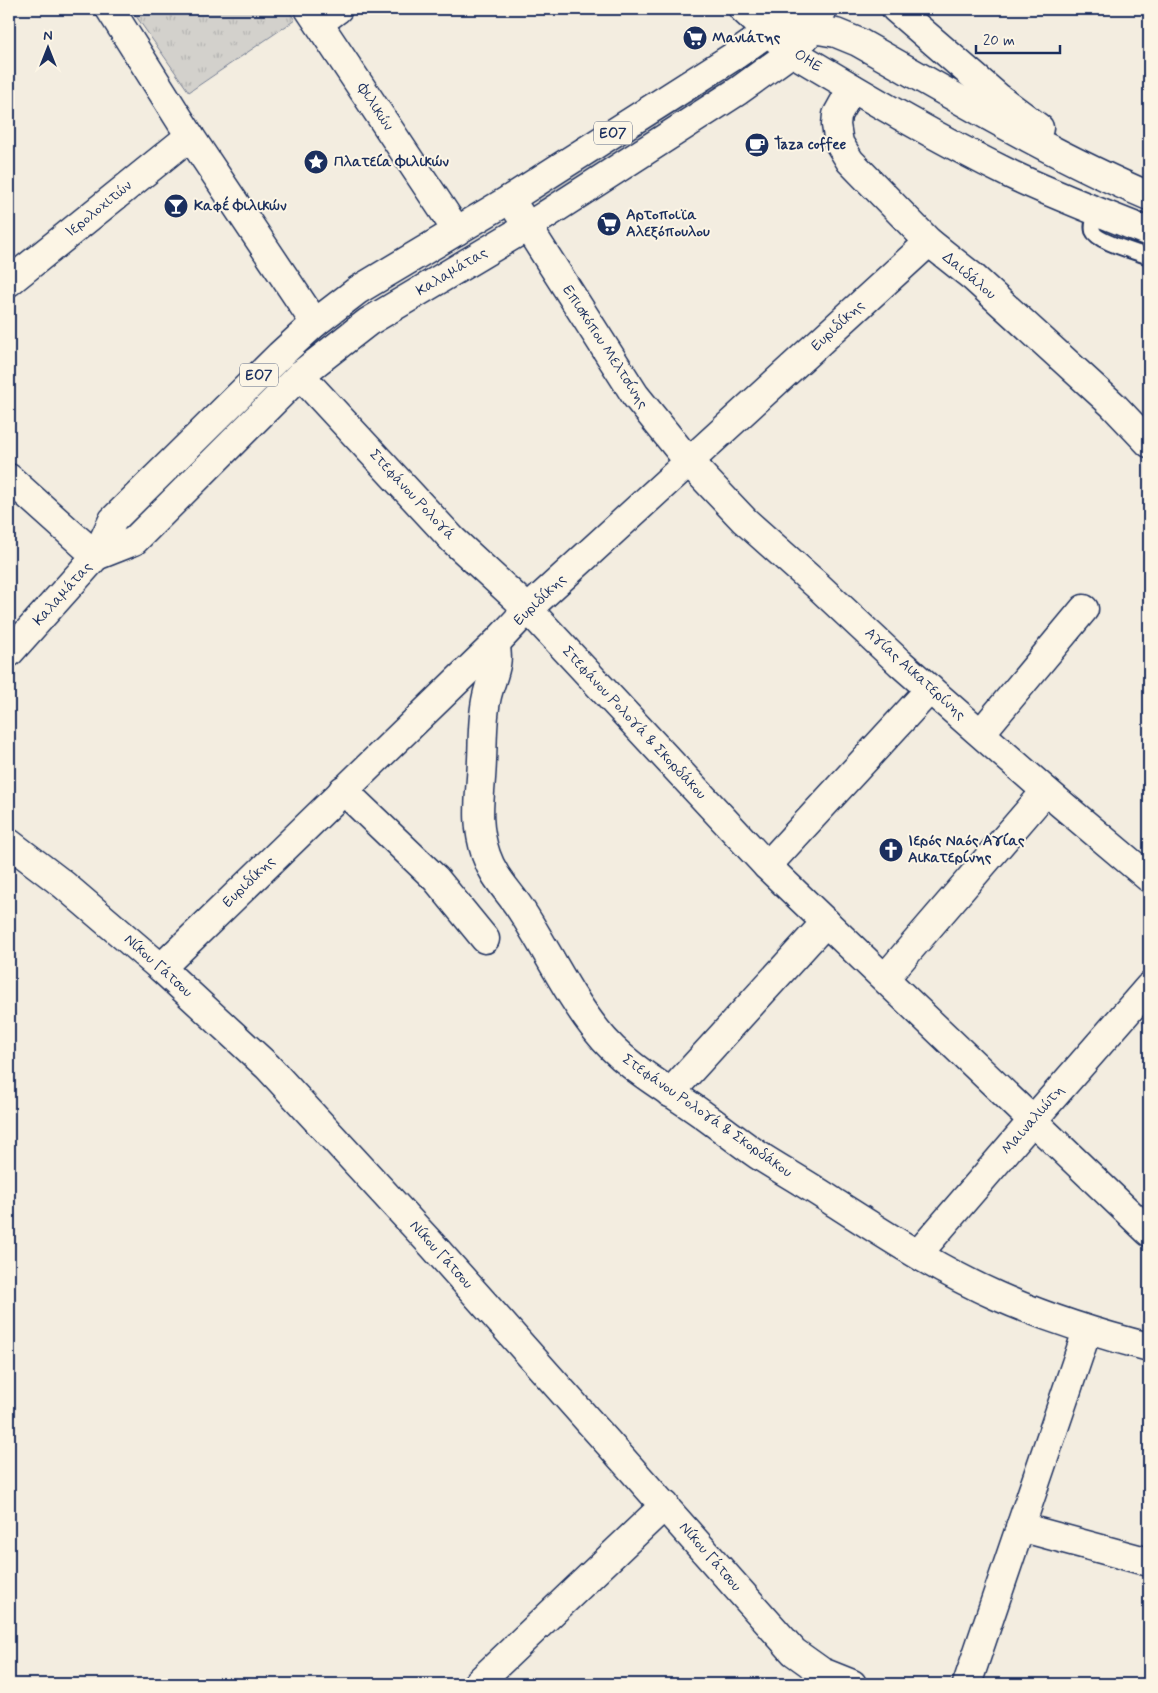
<svg xmlns="http://www.w3.org/2000/svg" width="1158" height="1693" font-family="Mynerve,sans-serif">
	<defs>
		<pattern id="park-tufts" width="24" height="20" patternUnits="userSpaceOnUse" patternTransform="scale(1.25)"><rect width="24" height="20" fill="#d3d1cc"/><path d="M3 7l-1-3M5 7V3M7 7l1-3M15 17l-1-3M17 17v-4M19 17l1-3" fill="none" stroke="#b5b4b2"/></pattern>
	</defs>
	<rect width="100%" height="100%" fill="#f3ede0"/>
	<filter id="ink" filterUnits="userSpaceOnUse"><feTurbulence type="fractalNoise" baseFrequency=".02" numOctaves="2"/><feDisplacementMap in="SourceGraphic" scale="10" xChannelSelector="R" yChannelSelector="G"/><feConvolveMatrix kernelMatrix="1 2 1 2 8 2 1 2 1" color-interpolation-filters="sRGB"/></filter>
	<g filter="url(#ink)">
		<polygon fill="#d3d1cc" stroke="#778095" points="733,76 736,80 540,201 538,197"/>
		<polygon fill="url(#park-tufts)" stroke="#778095" points="131,9 287,9 295,20 189,92"/>
		<g fill="none" stroke-linecap="round" stroke-linejoin="round">
			<defs>
				<path id="service" d="M1097,212C1095,218 1091,224 1093,231C1097,242 1137,252 1149,257"/>
				<g id="minor">
					<polyline points="110,9 190,136 315,323"/>
					<polyline points="309,9 457,231"/>
					<polyline points="319,23 338,9"/>
					<polyline points="852,88 837,115 836,125 839,143 850,161 929,242 973,277 1113,405 1149,443"/>
					<polyline points="510,199 635,395 689,462 744,520 818,586 900,663 1046,791 1149,878"/>
					<polyline points="9,282 190,136"/>
					<polyline points="300,375 453,540 528,609 767,866 1149,1232"/>
					<polyline points="9,478 96,556"/>
					<path d="M495,644C501,663 491,678 487,696C482,717 483,738 482,760C481,795 474,819 486,855C494,879 511,893 523,913C548,952 568,995 597,1031C625,1067 666,1088 702,1114C720,1127 739,1142 758,1155C783,1171 810,1186 835,1203C887,1236 940,1271 997,1296C1047,1318 1097,1334 1149,1347"/>
					<polyline points="981,733 1084,609"/>
					<polyline points="343,790 436,879 485,939"/>
					<polyline points="9,843 64,885 161,968 268,1067 433,1246 794,1652 822,1672 852,1684"/>
					<polyline points="767,866 930,689"/>
					<polyline points="161,968 495,644 528,609 929,242"/>
					<polyline points="885,978 1046,791"/>
					<polyline points="670,1093 826,922"/>
					<polyline points="918,1254 1033,1120 1149,987"/>
					<polyline points="1020,1527 1149,1562"/>
					<polyline points="477,1684 665,1505"/>
					<polyline points="967,1684 1087,1331"/>
				</g>
				<polyline id="tertiary" points="743,9 768,32 785,46"/>
				<g id="secondary">
					<polyline points="768,32 796,9"/>
					<polyline points="798,45 813,29 823,9"/>
				</g>
				<g id="primary">
					<polyline points="896,9 999,98 1039,128"/>
					<path d="M96,556L134,541L300,375L368,322L527,227L738,91L792,52C864,95 936,138 1012,175C1057,196 1103,214 1149,232"/>
					<path d="M9,653L96,556L113,520L280,355L315,323L358,290L510,199L734,56L768,32L793,28L813,29L836,33L858,42C954,96 1048,153 1149,196"/>
				</g>
			</defs>
			<use href="#service" stroke="#1b2f5e" stroke-width="18"/>
			<use href="#minor" stroke="#1b2f5e" stroke-width="31"/>
			<use href="#tertiary" stroke="#1b2f5e" stroke-width="31"/>
			<use href="#secondary" stroke="#1b2f5e" stroke-width="31"/>
			<use href="#primary" stroke="#1b2f5e" stroke-width="31"/>
			<use href="#service" stroke="#fcf5e5" stroke-width="14"/>
			<use href="#minor" stroke="#fcf5e5" stroke-width="28"/>
			<use href="#tertiary" stroke="#fcf5e5" stroke-width="28"/>
			<use href="#secondary" stroke="#fcf5e5" stroke-width="28"/>
			<use href="#primary" stroke="#fcf5e5" stroke-width="28"/>
		</g>
	</g>
	<defs>
		<symbol id="supermarket-disc" viewBox="-11 -11 22 22"><circle r="9.5" fill="#1b2f5e" stroke="#fcf5e5"/><path d="M-6-5.5h2.5l.6 2H6L4.5 2H-2.5L-4.4-4H-6ZM-1.5 3.2a1.3 1.3 0 1 0 .1 0ZM3 3.2a1.3 1.3 0 1 0 .1 0Z" fill="#fff"/></symbol>
		<symbol id="cafe-disc" viewBox="-11 -11 22 22"><circle r="9.5" fill="#1b2f5e" stroke="#fcf5e5"/><path d="M-5.5-4.5H6V0H3Q3 3.5 0 3.5H-2.5Q-5.5 3.5-5.5 0ZM3-3.2v2h1.7v-2ZM-6 4.5H4V6H-6Z" fill="#fff"/></symbol>
		<symbol id="sight-disc" viewBox="-11 -11 22 22"><circle r="9.5" fill="#1b2f5e" stroke="#fcf5e5"/><path d="M0-6L1.8-2.2L6-1.7L2.9 1.2L3.7 5.4L0 3.3L-3.7 5.4L-2.9 1.2L-6-1.7L-1.8-2.2Z" fill="#fff"/></symbol>
		<symbol id="bar-disc" viewBox="-11 -11 22 22"><circle r="9.5" fill="#1b2f5e" stroke="#fcf5e5"/><path d="M-6-5H6L.8 .8V4.5H3.5V6h-7V4.5H-.8V.8Z" fill="#fff"/></symbol>
		<symbol id="church-disc" viewBox="-11 -11 22 22"><circle r="9.5" fill="#1b2f5e" stroke="#fcf5e5"/><path d="M-1.2-6h2.4v3.5h3.3v2.4h-3.3V6h-2.4V-.1h-3.3v-2.4h3.3Z" fill="#fff"/></symbol>
	</defs>
	<g fill-rule="evenodd">
		<use href="#supermarket-disc" x="681" y="24" width="28" height="28"/>
		<use href="#cafe-disc" x="743" y="131" width="28" height="28"/>
		<use href="#sight-disc" x="302" y="148" width="28" height="28"/>
		<use href="#bar-disc" x="162" y="192" width="28" height="28"/>
		<use href="#supermarket-disc" x="595" y="210" width="28" height="28"/>
		<use href="#church-disc" x="877" y="836" width="28" height="28"/>
	</g>
	<g text-anchor="middle" dominant-baseline="central" stroke-width="4" stroke-linejoin="round" paint-order="stroke">
		<g fill="#fcf5e5" stroke="#5e6a86" stroke-width="1">
			<rect x="594" y="121.5" width="38" height="23" rx="4"/>
			<rect x="240" y="363.5" width="38" height="23" rx="4"/>
		</g>
		<g font-size="14" font-weight="bold" fill="#1b2f5e">
			<text x="613" y="133">ΕΟ7</text>
			<text x="259" y="375">ΕΟ7</text>
		</g>
		<g font-size="15" font-weight="bold" fill="#1b2f5e" stroke="#fcf5e5" text-anchor="start">
			<text x="712" y="38">Μανιάτης</text>
			<text x="774" y="145">Taza coffee</text>
			<text x="334" y="162">Πλατεία Φιλικών</text>
			<text x="194" y="206">Καφέ Φιλικών</text>
			<text x="626" y="215">Αρτοποιϊα<tspan x="626" dy="17">Αλεξόπουλου</tspan></text>
			<text x="908" y="841">Ιερός Ναός Αγίας<tspan x="908" dy="17">Αικατερίνης</tspan></text>
		</g>
		<g font-size="15" fill="#1b2f5e" stroke="#fcf5e5">
			<text transform="translate(808 61) rotate(32)">ΟΗΕ</text>
			<text transform="translate(375 107) rotate(57)">Φιλικών</text>
			<text transform="translate(99 209) rotate(-39)">Ιερολοχιτών</text>
			<text transform="translate(452 272) rotate(-31)">Καλαμάτας</text>
			<text transform="translate(969 276) rotate(40)">Δαιδάλου</text>
			<text transform="translate(838 326) rotate(-43)">Ευριδίκης</text>
			<text transform="translate(605 347) rotate(57)">Επισκόπου Μελτσίνης</text>
			<text transform="translate(412 495) rotate(47)">Στεφάνου Ρολογά</text>
			<text transform="translate(63 594) rotate(-48)">Καλαμάτας</text>
			<text transform="translate(540 600) rotate(-44)">Ευριδίκης</text>
			<text transform="translate(915 674) rotate(42)">Αγίας Αικατερίνης</text>
			<text transform="translate(634 723) rotate(47)">Στεφάνου Ρολογά &amp; Σκορδάκου</text>
			<text transform="translate(249 882) rotate(-44)">Ευριδίκης</text>
			<text transform="translate(158 966) rotate(42)">Νίκου Γάτσου</text>
			<text transform="translate(707 1116) rotate(35)">Στεφάνου Ρολογά &amp; Σκορδάκου</text>
			<text transform="translate(1033 1120) rotate(-49)">Μαιναλιώτη</text>
			<text transform="translate(441 1255) rotate(48)">Νίκου Γάτσου</text>
			<text transform="translate(710 1557) rotate(49)">Νίκου Γάτσου</text>
		</g>
	</g>
	<rect width="1158" height="1693" fill="none" stroke="#fcf5e5" stroke-width="30"/>
	<rect x="15" y="15" width="1128" height="1663" fill="none" stroke="#1b2f5e" stroke-width="2" filter="url(#ink)"/>
	<g transform="translate(48 48)" stroke="#fcf5e5" stroke-width="4" paint-order="stroke">
	<path d="M0-4L9 19L0 12L-9 19Z" fill="#1b2f5e"/>
	<text y="-8" font-size="14" font-weight="bold" text-anchor="middle" fill="#1b2f5e">N</text>
	</g>
	<path d="M976 45v8h84v-8" fill="none" stroke="#1b2f5e" stroke-width="2.5"/>
	<text x="983" y="45" font-size="15" fill="#1b2f5e" stroke="#fcf5e5" stroke-width="4" paint-order="stroke">20 m</text>
</svg>
